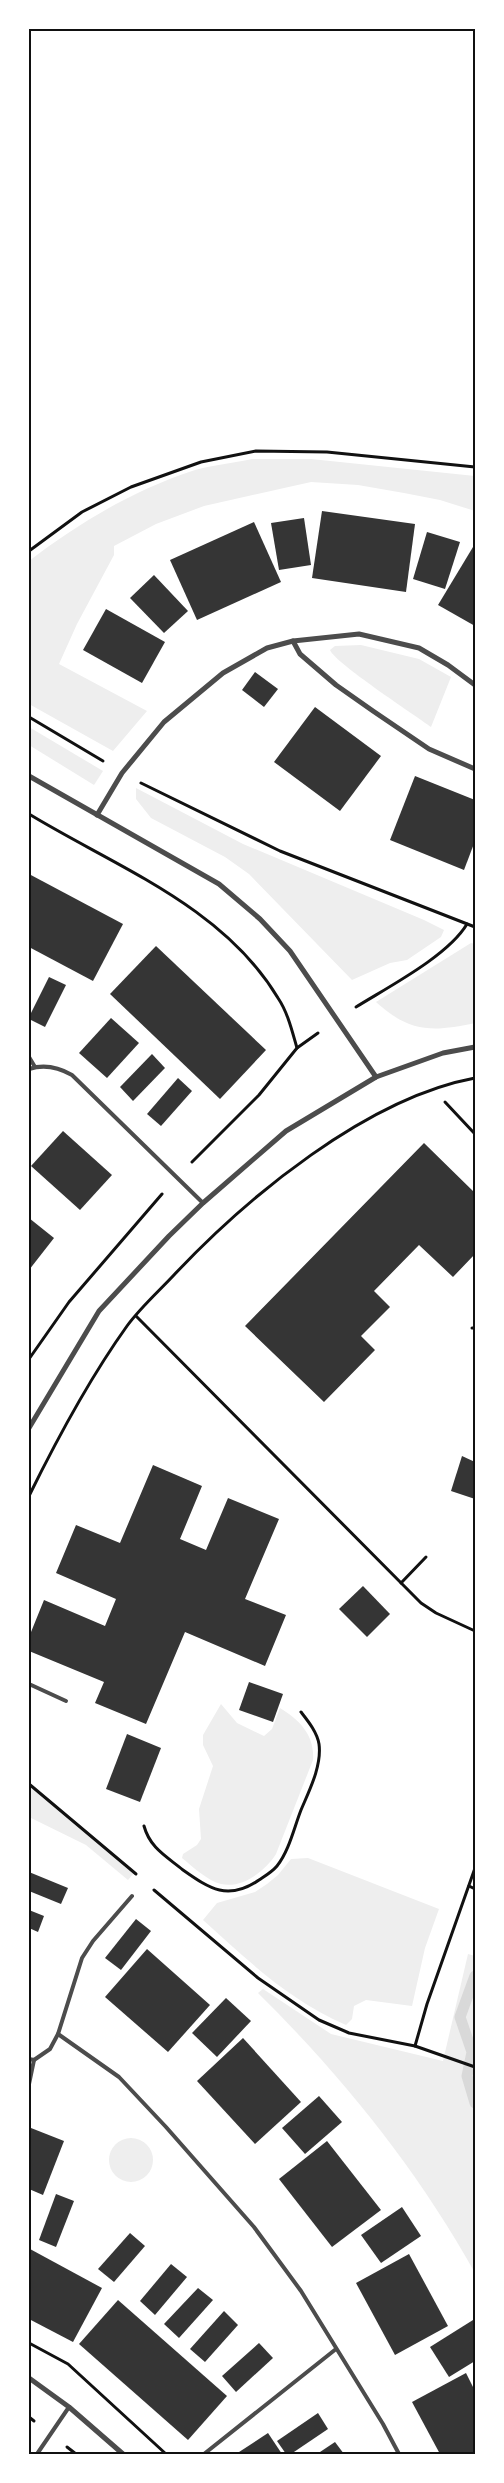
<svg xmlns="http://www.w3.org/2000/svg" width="504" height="2483" font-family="'Varela Round',sans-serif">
	<rect width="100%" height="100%" fill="#fff"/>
	<g fill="#eee">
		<path d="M252,459H311L475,476V511L440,500L404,493L358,485L311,482L204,506L156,524L114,546V555L77,624L59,664L147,711L113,751L29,704V561C80,522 134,490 195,470C213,465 233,463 252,459Z"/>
		<path d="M361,645L419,659L451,677L431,727C415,715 335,663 330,650L335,646Z"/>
		<polygon points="29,727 103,771 94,785 29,745"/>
		<polygon points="136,788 243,844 424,920 444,930 441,937 407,960 390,963 352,980 249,874 225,857 151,818 136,799"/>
		<path d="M471,943L475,944V1023C433,1032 410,1033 376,1002Z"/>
		<path d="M221,1704L237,1723L264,1736L272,1729L280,1708C300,1720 315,1736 313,1760L276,1854C266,1870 243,1889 221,1884C208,1881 193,1867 182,1858L183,1854L197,1845L201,1839L199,1809L213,1766L203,1745V1735Z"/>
		<polygon points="29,1786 111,1852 133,1874 128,1880 86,1845 29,1817"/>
		<path d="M308,1858L439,1909L425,1948L412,2006L366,2000L354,2006L352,2019L346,2025C286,1998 251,1963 203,1920L217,1903L255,1892L267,1884L278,1875L291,1859Z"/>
		<path d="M468,1954L475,1956V2273C417,2169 343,2077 258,1993L263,1989L331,2034L443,2061Z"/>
		<circle cx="131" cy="2160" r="22"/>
	</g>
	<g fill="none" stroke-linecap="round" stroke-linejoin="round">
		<polyline stroke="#d9d9d9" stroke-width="11" points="475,1976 460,2017 472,2052 467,2076 475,2103"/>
	</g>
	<g fill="#353535">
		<polygon points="322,511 415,524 406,592 312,578"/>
		<polygon points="304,518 311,565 279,570 271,523"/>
		<polygon points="254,522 281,582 197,620 170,560"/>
		<polygon points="427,532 460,542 445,589 413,579"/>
		<polygon points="473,547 475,548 475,626 438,605"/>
		<polygon points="154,575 188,611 164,633 130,598"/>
		<polygon points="106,609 165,642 142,683 83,650"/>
		<polygon points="255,672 278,689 264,707 242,690"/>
		<polygon points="315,707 381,756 340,811 274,762"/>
		<polygon points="415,776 475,800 475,841 464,870 390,840"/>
		<polygon points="29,874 123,924 93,981 29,947"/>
		<polygon points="156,946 266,1050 220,1099 110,994"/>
		<polygon points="49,977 66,985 45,1027 29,1019 29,1017"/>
		<polygon points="111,1018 139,1043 107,1078 79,1053"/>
		<polygon points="152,1054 165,1068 133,1101 120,1087"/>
		<polygon points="178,1078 192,1091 161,1126 147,1114"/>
		<polygon points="63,1131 112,1175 80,1210 31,1166"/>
		<polygon points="424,1143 475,1193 475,1254 453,1277 419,1245 374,1291 390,1307 361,1336 375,1350 324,1402 245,1326"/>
		<polygon points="29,1218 54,1238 29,1270"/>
		<polygon points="462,1456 475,1462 475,1499 451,1491"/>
		<polygon points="153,1465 202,1486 180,1539 206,1550 228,1498 279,1519 245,1599 286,1615 265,1666 185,1632 146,1724 95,1703 104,1682 29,1651 29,1637 44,1600 105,1626 116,1599 56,1573 76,1525 120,1543"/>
		<polygon points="363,1586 390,1614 367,1637 339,1609"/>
		<polygon points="249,1682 283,1694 273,1722 239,1710"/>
		<polygon points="127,1734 161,1748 140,1802 106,1789"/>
		<polygon points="29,1872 68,1888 61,1904 29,1891"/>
		<polygon points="29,1910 44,1916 38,1932 29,1928"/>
		<polygon points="136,1919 151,1931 121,1970 105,1958"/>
		<polygon points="147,1949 210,2005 168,2052 105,1997"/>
		<polygon points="226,1998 251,2021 217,2057 192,2033"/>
		<polygon points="243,2038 301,2102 255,2144 197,2081"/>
		<polygon points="319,2096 342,2122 305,2154 282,2128"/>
		<polygon points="31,2128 64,2141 43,2195 29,2189 29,2134"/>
		<polygon points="327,2141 381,2210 332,2247 279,2179"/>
		<polygon points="56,2194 74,2201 56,2247 39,2240"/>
		<polygon points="402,2207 421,2236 381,2263 361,2235"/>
		<polygon points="130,2233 145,2246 114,2282 98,2269"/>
		<polygon points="30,2249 102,2288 73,2342 29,2319"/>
		<polygon points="409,2254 448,2326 395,2355 356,2283"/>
		<polygon points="171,2264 187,2277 155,2315 140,2301"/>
		<polygon points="198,2288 213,2300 179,2338 164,2324"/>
		<polygon points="118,2300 227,2396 188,2440 79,2344"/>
		<polygon points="224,2311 238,2325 205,2362 190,2349"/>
		<polygon points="473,2320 475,2324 475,2361 449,2377 430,2347"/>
		<polygon points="259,2343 273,2358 236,2392 222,2376"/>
		<polygon points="466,2373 475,2391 475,2454 440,2454 412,2402"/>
		<polygon points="318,2413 328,2429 291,2454 286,2454 277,2441"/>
		<polygon points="268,2433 282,2454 236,2454"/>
		<polygon points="335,2442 344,2454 317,2454"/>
	</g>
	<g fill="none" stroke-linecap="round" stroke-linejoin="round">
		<g stroke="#111" stroke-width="3">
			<polyline points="29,551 82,512 131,487 201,462 256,451 327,452 475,467"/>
			<polyline points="29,717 103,761"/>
			<polyline points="141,783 280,851 475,927"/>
			<path d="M29,814C116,867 223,906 278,998C288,1013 292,1031 297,1048"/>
			<path d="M356,1007C388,987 448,956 467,924"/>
			<polyline points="445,1102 475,1134"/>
			<polyline points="192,1162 259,1095 297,1048 318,1033"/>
			<polyline points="136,1316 421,1603 436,1613 475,1631"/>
			<polyline points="472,1328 475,1328"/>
			<polyline points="29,1359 69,1302 162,1194"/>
			<path d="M29,1496C58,1437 89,1379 127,1326C140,1308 158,1292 173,1276C247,1197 367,1098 475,1078"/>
			<polyline points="401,1583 426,1557"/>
			<polyline points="29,1784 136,1874"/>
			<path d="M144,1826C150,1848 166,1856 183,1870C210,1889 228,1901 259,1880C265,1876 272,1872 277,1866C289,1851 294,1828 301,1810C309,1791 322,1766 319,1744C317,1732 308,1721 301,1712"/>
			<polyline points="469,1886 475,1889"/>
			<polyline points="154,1890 258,1978 319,2020 349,2033 415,2046 475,2067"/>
			<polyline points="415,2046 427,2004 475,1868"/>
			<polyline points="29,2343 68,2364 166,2454"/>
			<polyline points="29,2417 34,2421"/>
			<polyline points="67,2447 76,2454"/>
		</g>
		<g stroke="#4c4c4c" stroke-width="4">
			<polyline points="29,1057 35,1067"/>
			<path d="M29,1069C44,1064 58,1067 72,1075L203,1203"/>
			<polyline points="29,1684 66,1701"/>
			<polyline points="58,2034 119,2077 166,2127 254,2227 301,2291 383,2424 399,2454"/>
			<polyline points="29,2059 34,2060 50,2049 58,2034 82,1958 93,1941 132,1896"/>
			<polyline points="29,2084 34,2060"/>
			<polyline points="37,2454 69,2407"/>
			<polyline points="204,2454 336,2349"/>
		</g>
		<g stroke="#4c4c4c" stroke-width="5">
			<polyline points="293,641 300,654 336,685 373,711 429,749 475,769"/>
			<polyline points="29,776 219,884 260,919 290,951 376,1077"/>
			<polyline points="97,815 122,773 164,722 223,673 267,648 293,641 359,634 419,648 448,665 475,685"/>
			<polyline points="29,1428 99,1311 169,1236 203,1203 286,1131 376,1077 443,1053 475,1047"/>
			<polyline points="29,2378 69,2407 123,2454"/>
		</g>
	</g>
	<rect width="504" height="2483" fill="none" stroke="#ffffff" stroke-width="60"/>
	<rect x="30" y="30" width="444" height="2423" fill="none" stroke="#111" stroke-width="2"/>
</svg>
